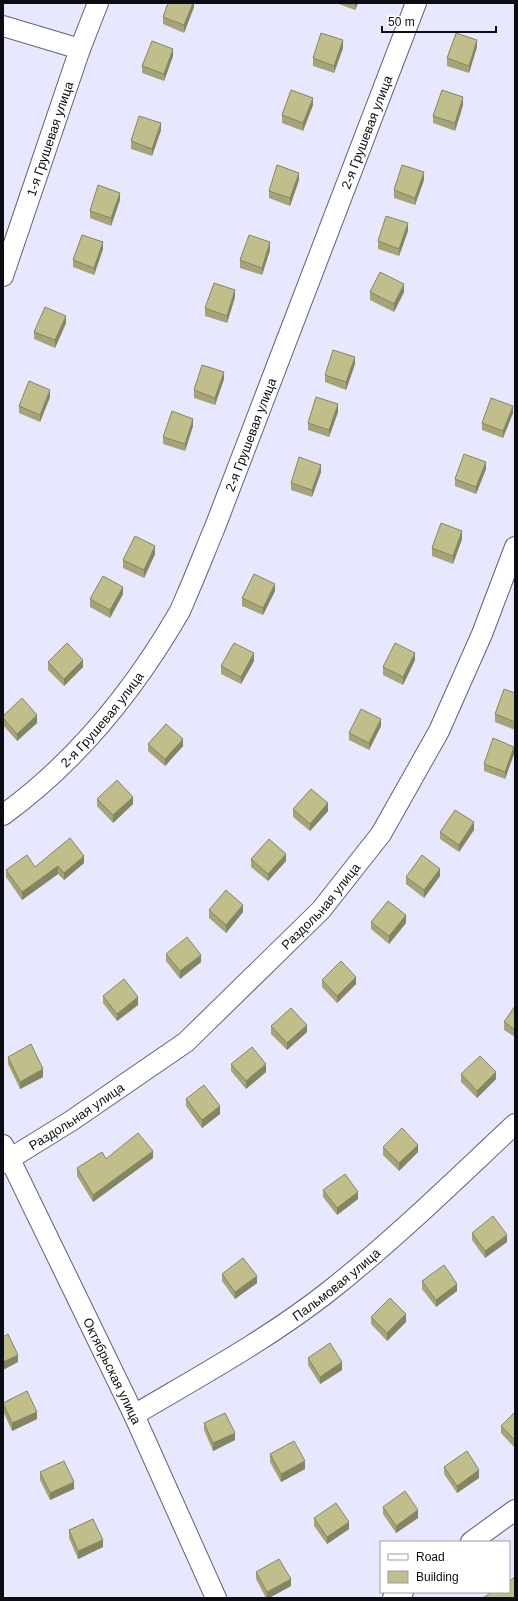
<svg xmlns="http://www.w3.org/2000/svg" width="518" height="1601" font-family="Helvetica,sans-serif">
	<rect width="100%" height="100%" fill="#e7e8fe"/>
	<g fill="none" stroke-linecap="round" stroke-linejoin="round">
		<defs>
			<g id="minor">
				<polyline points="3,26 80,49"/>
				<path id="s1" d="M3,276L80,49L98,3"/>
				<path id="s2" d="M3,815C76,762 135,689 180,611C184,602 188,592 192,583C200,564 207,546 215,527L416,3"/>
				<path id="s3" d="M3,1145L134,1415L216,1598"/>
				<path id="s4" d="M3,1163L71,1121L186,1042L321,910L381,834L439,731L482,634L515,547"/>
				<path id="s5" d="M134,1415C200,1376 268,1339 328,1292C394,1240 454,1181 515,1124"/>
				<polyline points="471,1542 515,1510"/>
				<polyline points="393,1598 403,1592"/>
			</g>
		</defs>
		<use href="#minor" stroke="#61617a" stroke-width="22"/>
		<use href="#minor" stroke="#fff" stroke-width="20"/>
	</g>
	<g fill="#a5a377">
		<polygon points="194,3 194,7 184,33 163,24 163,17"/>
		<polygon points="336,3 358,3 355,10"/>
		<polygon points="477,47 469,73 447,66 447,58"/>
		<polygon points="343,48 334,73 313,66 313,58"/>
		<polygon points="173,56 164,81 142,73 142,66"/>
		<polygon points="313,105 303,131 282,123 282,115"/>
		<polygon points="463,105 455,131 433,123 433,116"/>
		<polygon points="161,130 152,156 131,149 131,141"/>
		<polygon points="299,180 290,206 269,198 269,191"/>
		<polygon points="424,180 415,205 394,198 394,190"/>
		<polygon points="120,200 111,226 90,218 90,211"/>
		<polygon points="408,231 399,256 378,249 378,241"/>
		<polygon points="103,249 94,275 73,267 73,260"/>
		<polygon points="270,250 262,275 240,268 240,260"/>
		<polygon points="370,292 404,292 394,312 370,300"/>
		<polygon points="235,297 227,323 205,316 205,308"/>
		<polygon points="66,323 55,348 34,339 34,332"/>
		<polygon points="515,343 515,353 514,353 514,346"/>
		<polygon points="355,364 346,390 325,382 325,375"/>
		<polygon points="224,379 215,405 194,398 194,390"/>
		<polygon points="50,397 40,422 19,413 19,406"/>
		<polygon points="338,412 329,437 308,430 308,423"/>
		<polygon points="513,413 503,438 482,430 482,423"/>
		<polygon points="193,426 185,451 163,444 163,437"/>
		<polygon points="486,469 476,494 455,486 455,479"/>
		<polygon points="321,472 312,497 291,490 291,483"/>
		<polygon points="462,539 453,564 432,556 432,548"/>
		<polygon points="155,554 144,578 123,568 123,560"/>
		<polygon points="275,591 263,615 242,606 242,598"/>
		<polygon points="123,594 110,618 90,607 90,599"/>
		<polygon points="415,660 403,685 383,675 383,667"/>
		<polygon points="254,661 241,684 221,674 221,666"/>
		<polygon points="48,662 83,667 64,686 48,670"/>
		<polygon points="515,693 515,730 495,722 495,714"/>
		<polygon points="3,716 37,723 17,741 3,725"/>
		<polygon points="381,726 369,750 349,740 349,733"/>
		<polygon points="148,744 183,746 165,766 148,751"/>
		<polygon points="514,754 505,779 484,771 484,764"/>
		<polygon points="97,799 133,804 113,823 97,806"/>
		<polygon points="293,809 328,811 310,831 293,817"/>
		<polygon points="474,830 459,852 440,839 440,832"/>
		<polygon points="251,859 286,861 268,881 251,867"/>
		<polygon points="84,863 64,880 58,874 22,900 6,877 6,870"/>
		<polygon points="440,876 424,898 406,884 406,877"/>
		<polygon points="209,910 243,912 226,933 209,918"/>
		<polygon points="371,922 406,923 389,944 371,929"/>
		<polygon points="166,954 201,962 180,979 166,961"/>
		<polygon points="322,980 356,984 337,1003 322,987"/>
		<polygon points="103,996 138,1005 117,1021 103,1003"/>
		<polygon points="515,1006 515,1037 504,1030 504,1022"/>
		<polygon points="271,1026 307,1032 287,1050 271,1034"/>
		<polygon points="8,1057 43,1077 20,1089 8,1064"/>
		<polygon points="231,1064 266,1072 246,1089 231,1071"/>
		<polygon points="461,1074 496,1079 477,1098 461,1082"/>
		<polygon points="186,1099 220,1114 202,1128 186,1106"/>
		<polygon points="383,1147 418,1152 399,1171 383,1155"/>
		<polygon points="153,1158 93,1202 77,1176 77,1168 106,1159"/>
		<polygon points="323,1190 358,1199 337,1215 323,1197"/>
		<polygon points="472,1233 507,1242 485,1258 472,1240"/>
		<polygon points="222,1274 257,1283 235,1299 222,1281"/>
		<polygon points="422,1281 457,1291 436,1307 422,1289"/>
		<polygon points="371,1317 406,1322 387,1341 371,1324"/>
		<polygon points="308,1358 342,1370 320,1384 308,1365"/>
		<polygon points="3,1403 37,1419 12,1431 3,1411"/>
		<polygon points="515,1412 515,1448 501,1433 501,1426"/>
		<polygon points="204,1423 235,1440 213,1451 204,1430"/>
		<polygon points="270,1454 305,1469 281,1482 270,1462"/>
		<polygon points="444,1467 479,1478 457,1493 444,1474"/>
		<polygon points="40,1472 74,1489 50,1500 40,1480"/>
		<polygon points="383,1507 418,1518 396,1533 383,1514"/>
		<polygon points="314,1518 349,1529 327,1544 314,1526"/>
		<polygon points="69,1530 103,1547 78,1559 69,1538"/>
		<polygon points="256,1572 291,1586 269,1598 266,1598 256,1579"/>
	</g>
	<g fill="#868561">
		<polygon points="193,3 194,3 194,7 184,33 184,25"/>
		<polygon points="355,3 358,3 355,10"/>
		<polygon points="343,40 343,48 334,73 334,66"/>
		<polygon points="477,40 477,47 469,73 469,66"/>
		<polygon points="173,49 173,56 164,81 164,74"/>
		<polygon points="463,97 463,105 455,131 455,123"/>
		<polygon points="313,98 313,105 303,131 303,123"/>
		<polygon points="161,123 161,130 152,156 152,149"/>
		<polygon points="424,172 424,180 415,205 415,198"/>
		<polygon points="299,173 299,180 290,206 290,198"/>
		<polygon points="120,193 120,200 111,226 111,218"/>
		<polygon points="408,223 408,231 399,256 399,249"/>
		<polygon points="103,242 103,249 94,275 94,268"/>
		<polygon points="270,242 270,250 262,275 262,268"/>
		<polygon points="404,284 404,292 394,312 394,304"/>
		<polygon points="235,290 235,297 227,323 227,316"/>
		<polygon points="66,316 66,323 55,348 55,340"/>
		<polygon points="355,357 355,364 346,390 346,382"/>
		<polygon points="224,372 224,379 215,405 215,398"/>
		<polygon points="50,390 50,397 40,422 40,415"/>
		<polygon points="338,404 338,412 329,437 329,430"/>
		<polygon points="513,406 513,413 503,438 503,431"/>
		<polygon points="193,419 193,426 185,451 185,444"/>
		<polygon points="486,462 486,469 476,494 476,487"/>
		<polygon points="321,465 321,472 312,497 312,490"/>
		<polygon points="462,531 462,539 453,564 453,556"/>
		<polygon points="155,546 155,554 144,578 144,570"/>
		<polygon points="275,584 275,591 263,615 263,608"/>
		<polygon points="123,587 123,594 110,618 110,610"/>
		<polygon points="254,653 254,661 241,684 241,677"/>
		<polygon points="415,653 415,660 403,685 403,677"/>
		<polygon points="83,660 83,667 64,686 64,679"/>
		<polygon points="37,715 37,723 17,741 17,734"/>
		<polygon points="381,719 381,726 369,750 369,743"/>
		<polygon points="183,739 183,746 165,766 165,759"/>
		<polygon points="514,747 514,754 505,779 505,772"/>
		<polygon points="133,797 133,804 113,823 113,815"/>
		<polygon points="328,803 328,811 310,831 310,824"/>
		<polygon points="474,822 474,830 459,852 459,845"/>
		<polygon points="286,854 286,861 268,881 268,874"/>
		<polygon points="84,856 84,863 64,880 64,873"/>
		<polygon points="58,866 58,874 22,900 22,892"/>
		<polygon points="440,869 440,876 424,898 424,890"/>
		<polygon points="243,905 243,912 226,933 226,925"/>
		<polygon points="406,915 406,923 389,944 389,936"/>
		<polygon points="201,955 201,962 180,979 180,971"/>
		<polygon points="356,977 356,984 337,1003 337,996"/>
		<polygon points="138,997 138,1005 117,1021 117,1014"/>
		<polygon points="307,1025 307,1032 287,1050 287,1043"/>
		<polygon points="266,1064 266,1072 246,1089 246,1081"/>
		<polygon points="43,1069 43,1077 20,1089 20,1082"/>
		<polygon points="496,1072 496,1079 477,1098 477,1091"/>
		<polygon points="220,1106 220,1114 202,1128 202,1120"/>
		<polygon points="418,1145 418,1152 399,1171 399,1163"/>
		<polygon points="153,1151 153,1158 93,1202 93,1195"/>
		<polygon points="358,1192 358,1199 337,1215 337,1208"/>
		<polygon points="507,1235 507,1242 485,1258 485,1251"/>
		<polygon points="257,1276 257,1283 235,1299 235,1292"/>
		<polygon points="457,1284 457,1291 436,1307 436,1300"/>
		<polygon points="406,1314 406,1322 387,1341 387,1333"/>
		<polygon points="18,1355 18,1362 3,1370 3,1362"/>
		<polygon points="342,1362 342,1370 320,1384 320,1377"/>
		<polygon points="37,1412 37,1419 12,1431 12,1423"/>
		<polygon points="235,1433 235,1440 213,1451 213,1443"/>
		<polygon points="305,1461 305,1469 281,1482 281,1474"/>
		<polygon points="479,1470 479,1478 457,1493 457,1486"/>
		<polygon points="74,1482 74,1489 50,1500 50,1493"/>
		<polygon points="418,1510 418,1518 396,1533 396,1526"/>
		<polygon points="349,1522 349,1529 327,1544 327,1537"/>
		<polygon points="103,1540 103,1547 78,1559 78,1551"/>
		<polygon points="291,1579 291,1586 269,1598 267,1598 267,1592"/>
	</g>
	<g fill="#c0be8a" stroke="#868561">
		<polygon points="168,3 193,3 184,25 163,17"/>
		<polygon points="321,33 343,40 334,66 313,58"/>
		<polygon points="456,33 477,40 469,66 447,58"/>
		<polygon points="152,41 173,49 164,74 142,66"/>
		<polygon points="291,90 313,98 303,123 282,115"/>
		<polygon points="442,90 463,97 455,123 433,116"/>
		<polygon points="139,116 161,123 152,149 131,141"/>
		<polygon points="277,165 299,173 290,198 269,191"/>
		<polygon points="402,165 424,172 415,198 394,190"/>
		<polygon points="98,185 120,193 111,218 90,211"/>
		<polygon points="386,216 408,223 399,249 378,241"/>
		<polygon points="82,235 103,242 94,268 73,260"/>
		<polygon points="249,235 270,242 262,268 240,260"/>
		<polygon points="380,272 404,284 394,304 370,292"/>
		<polygon points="214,283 235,290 227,316 205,308"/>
		<polygon points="45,307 66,316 55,340 34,332"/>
		<polygon points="333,350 355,357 346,382 325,375"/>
		<polygon points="202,365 224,372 215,398 194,390"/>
		<polygon points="29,381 50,390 40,415 19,406"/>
		<polygon points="316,397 338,404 329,430 308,423"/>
		<polygon points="491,398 513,406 503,431 482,423"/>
		<polygon points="172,411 193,419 185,444 163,437"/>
		<polygon points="464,454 486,462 476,487 455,479"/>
		<polygon points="299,457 321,465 312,490 291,483"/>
		<polygon points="441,523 462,531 453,556 432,548"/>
		<polygon points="135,536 155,546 144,570 123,560"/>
		<polygon points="254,574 275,584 263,608 242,598"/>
		<polygon points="103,576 123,587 110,610 90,599"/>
		<polygon points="67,643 83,660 64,679 48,662"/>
		<polygon points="234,643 254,653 241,677 221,666"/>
		<polygon points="395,643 415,653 403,677 383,667"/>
		<polygon points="504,689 515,693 515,722 495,714"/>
		<polygon points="22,698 37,715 17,734 3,718 3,716"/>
		<polygon points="361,709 381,719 369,743 349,733"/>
		<polygon points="166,724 183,739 165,759 148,744"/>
		<polygon points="493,738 514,747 505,772 484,764"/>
		<polygon points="117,780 133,797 113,815 97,799"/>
		<polygon points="311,789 328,803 310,824 293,809"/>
		<polygon points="455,810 474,822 459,845 440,832"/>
		<polygon points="70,838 84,856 64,873 58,866 22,892 6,870 27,855 35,867"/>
		<polygon points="269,839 286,854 268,874 251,859"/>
		<polygon points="422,855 440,869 424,890 406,877"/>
		<polygon points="226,890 243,905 226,925 209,910"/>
		<polygon points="388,901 406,915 389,936 371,922"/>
		<polygon points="187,937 201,955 180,971 166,954"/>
		<polygon points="341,961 356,977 337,996 322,980"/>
		<polygon points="124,979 138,997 117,1014 103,996"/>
		<polygon points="515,1006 515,1030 504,1022"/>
		<polygon points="291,1008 307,1025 287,1043 271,1026"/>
		<polygon points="31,1044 43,1069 20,1082 8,1057"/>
		<polygon points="252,1047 266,1064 246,1081 231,1064"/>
		<polygon points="480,1056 496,1072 477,1091 461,1074"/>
		<polygon points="204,1085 220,1106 202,1120 186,1099"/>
		<polygon points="402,1128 418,1145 399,1163 383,1147"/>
		<polygon points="138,1133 153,1151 93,1195 77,1168 102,1152 106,1159"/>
		<polygon points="345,1174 358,1192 337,1208 323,1190"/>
		<polygon points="493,1216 507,1235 485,1251 472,1233"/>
		<polygon points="243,1258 257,1276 235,1292 222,1274"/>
		<polygon points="444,1265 457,1284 436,1300 422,1281"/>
		<polygon points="390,1298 406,1314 387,1333 371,1317"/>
		<polygon points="8,1334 18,1355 3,1362 3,1337"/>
		<polygon points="330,1343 342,1362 320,1377 308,1358"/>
		<polygon points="27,1391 37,1412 12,1423 3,1403"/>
		<polygon points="515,1412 515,1440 501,1426"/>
		<polygon points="225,1413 235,1433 213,1443 204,1423"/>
		<polygon points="294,1441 305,1461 281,1474 270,1454"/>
		<polygon points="467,1451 479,1470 457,1486 444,1467"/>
		<polygon points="64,1461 74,1482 50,1493 40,1472"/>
		<polygon points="405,1491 418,1510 396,1526 383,1507"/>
		<polygon points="336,1503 349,1522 327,1537 314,1518"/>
		<polygon points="93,1519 103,1540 78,1551 69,1530"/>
		<polygon points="279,1559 291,1579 267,1592 256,1572"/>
		<polygon points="515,1577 515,1598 483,1598 492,1592 509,1592 509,1581"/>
	</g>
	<g text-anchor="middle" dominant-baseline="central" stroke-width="4" stroke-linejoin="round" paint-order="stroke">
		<g font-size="13" fill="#0c0c15" stroke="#fff">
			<text stroke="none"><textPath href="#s2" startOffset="786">2-я Грушевая улица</textPath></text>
			<text stroke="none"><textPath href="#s1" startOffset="145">1-я Грушевая улица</textPath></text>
			<text stroke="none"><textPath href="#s2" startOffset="462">2-я Грушевая улица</textPath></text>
			<text stroke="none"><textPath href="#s2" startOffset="138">2-я Грушевая улица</textPath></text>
			<text stroke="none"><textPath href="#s4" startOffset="411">Раздольная улица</textPath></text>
			<text stroke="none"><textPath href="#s4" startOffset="87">Раздольная улица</textPath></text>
			<text stroke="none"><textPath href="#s5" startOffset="241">Пальмовая улица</textPath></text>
			<text stroke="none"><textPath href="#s3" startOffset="251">Октябрьская улица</textPath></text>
		</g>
	</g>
	<rect width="518" height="1601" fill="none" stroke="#0c0c15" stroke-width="8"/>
	<rect x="380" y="1541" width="130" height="52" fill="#ffffff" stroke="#9e9ea1"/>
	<rect x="388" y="1554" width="20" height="6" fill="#ffffff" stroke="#9e9ea1"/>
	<text x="416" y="1561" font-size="12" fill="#0c0c15">Road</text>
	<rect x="388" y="1571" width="20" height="12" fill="#c0be8a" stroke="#9e9ea1"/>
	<text x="416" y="1581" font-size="12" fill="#0c0c15">Building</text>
	<path d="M382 26v6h114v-6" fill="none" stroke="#0c0c15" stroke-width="2"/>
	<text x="388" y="26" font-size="12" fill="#0c0c15" stroke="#ffffff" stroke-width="3" paint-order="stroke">50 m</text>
</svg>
